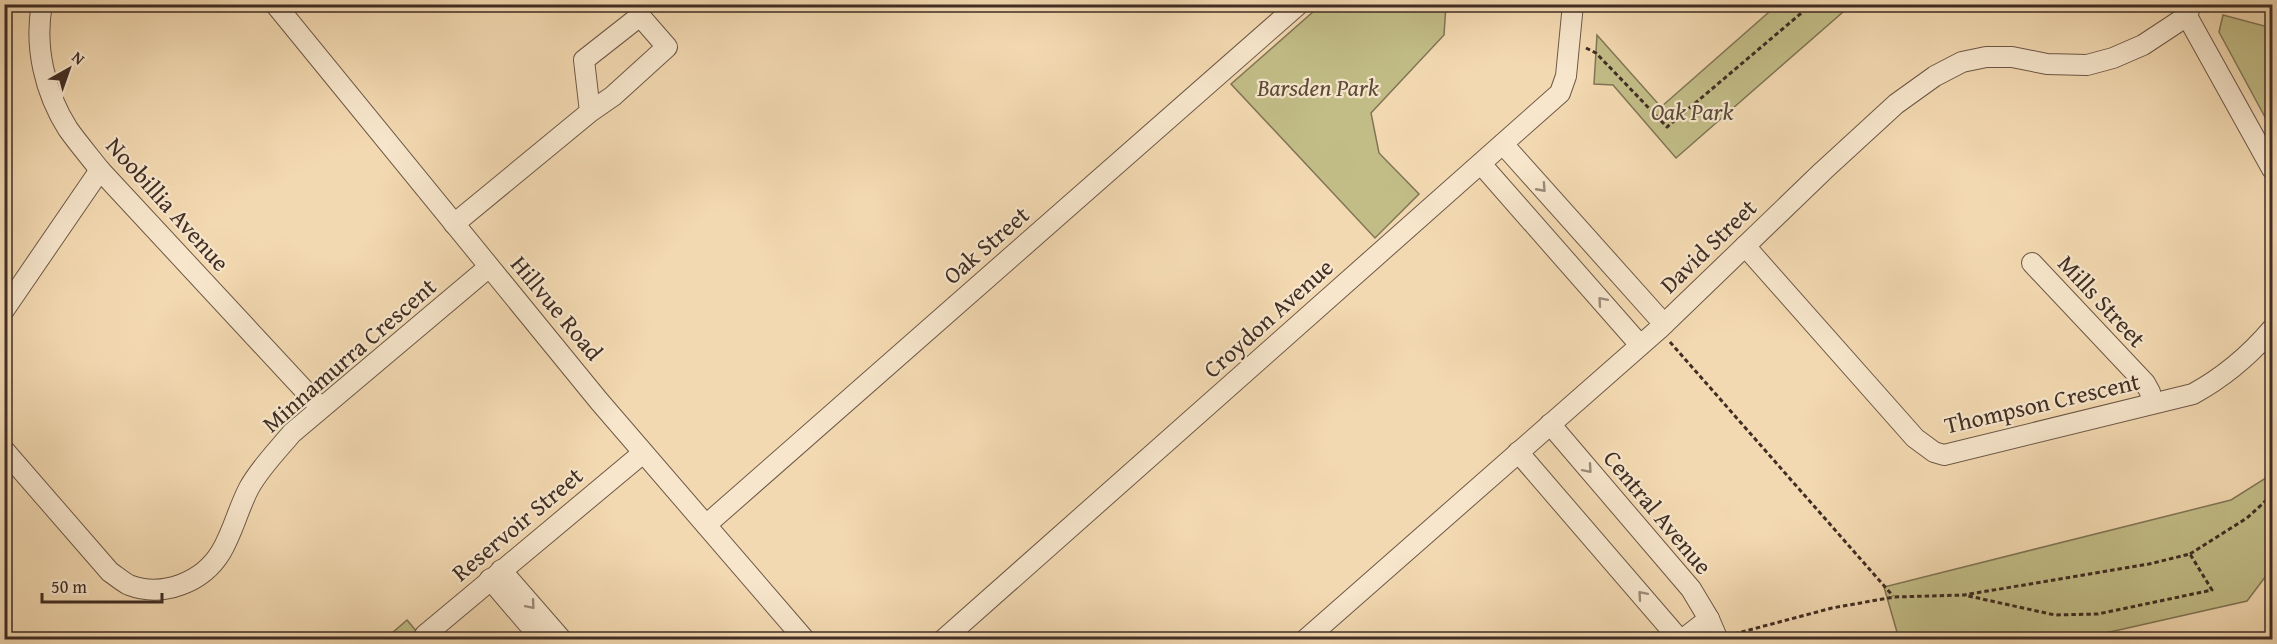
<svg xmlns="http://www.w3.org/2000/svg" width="2277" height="644" font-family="'Gentium Book Plus',serif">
	<rect width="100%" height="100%" fill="#f3d9b1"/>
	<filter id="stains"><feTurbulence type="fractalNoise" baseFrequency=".00333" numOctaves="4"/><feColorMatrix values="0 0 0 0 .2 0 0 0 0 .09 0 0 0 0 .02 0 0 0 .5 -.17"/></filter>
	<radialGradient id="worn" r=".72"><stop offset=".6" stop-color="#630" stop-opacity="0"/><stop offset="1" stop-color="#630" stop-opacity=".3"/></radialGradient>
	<g fill="#c2bd87" stroke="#817556" stroke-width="1.5">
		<polygon points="1322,4 1446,5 1444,35 1371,113 1379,153 1419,194 1375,238 1231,84"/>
		<polygon points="1777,5 1851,5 1676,158 1613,85 1594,84 1597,35 1661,107"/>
		<polygon points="2223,15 2272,28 2272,130 2219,32"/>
		<polygon points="2272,474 2272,568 2247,601 2079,639 1899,639 1884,587 2231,500"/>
		<polygon points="407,620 423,639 384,640"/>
	</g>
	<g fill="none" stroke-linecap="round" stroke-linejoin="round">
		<defs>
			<g id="minor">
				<path d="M42,4C34,47 45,93 68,129C78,143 89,156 100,170L321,408"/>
				<polyline points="275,4 599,401 805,640"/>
				<polyline points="2187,16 2272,169"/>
				<polyline points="1503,144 1664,324"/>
				<polyline points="1481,164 1640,345"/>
				<polyline points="454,224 590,112 584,60 640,16 667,47 613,96 590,112"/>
				<path d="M1745,246L1915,438L1934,452L1944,455L2193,394C2224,377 2249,356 2272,329"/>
				<polyline points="2032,263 2145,383 2150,392 2152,403"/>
				<polyline points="4,310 100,170"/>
				<polyline points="1550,424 1691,589 1709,619 1718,640"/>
				<path d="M4,450L110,572C116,576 123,582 129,585C163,598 203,582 221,552C233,532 238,509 249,488C260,468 277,451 292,433L489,267"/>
				<polyline points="1518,452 1680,640"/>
				<polyline points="706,525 1299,4"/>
				<polyline points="501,570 562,640"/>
				<polyline points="490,579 542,640"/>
				<polyline points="425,635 643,453"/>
				<polyline points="943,640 1560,93 1566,76 1573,4"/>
				<polyline points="1305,640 1659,329 1823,171 1896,104 1935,76 1962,62 1986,57 2012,57 2047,64 2087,65 2113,58 2143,45 2187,16 2191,4"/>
				<polyline points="1682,640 1709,619"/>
			</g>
		</defs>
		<use href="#minor" stroke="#6d5847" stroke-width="22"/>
		<g stroke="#402d24" stroke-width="3" stroke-dasharray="4.5 3" stroke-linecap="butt">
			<polyline points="1586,48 1596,53 1667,127 1812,4"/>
			<polyline points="1670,342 1893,596"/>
			<polyline points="2190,554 2247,518 2272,495"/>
			<polyline points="1734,634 1832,608 1894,597 1964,595 2149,564 2190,554 2212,590 2098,614 2055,615 1964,595"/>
		</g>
		<use href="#minor" stroke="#f7e6cc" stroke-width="20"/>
	</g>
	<defs><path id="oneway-chevron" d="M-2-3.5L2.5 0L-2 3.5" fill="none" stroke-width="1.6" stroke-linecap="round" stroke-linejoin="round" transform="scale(1.5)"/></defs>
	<g stroke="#9c8a78">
		<use href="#oneway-chevron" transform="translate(1542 188) rotate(48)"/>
		<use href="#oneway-chevron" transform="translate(1602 301) rotate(-131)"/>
		<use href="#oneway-chevron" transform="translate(1588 469) rotate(49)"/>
		<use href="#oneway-chevron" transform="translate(1642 595) rotate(-131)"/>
		<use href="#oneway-chevron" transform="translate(531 605) rotate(49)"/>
	</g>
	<g text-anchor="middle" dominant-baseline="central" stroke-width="4.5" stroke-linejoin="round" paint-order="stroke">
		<g font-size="24" font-style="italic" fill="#5a4a38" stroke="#f7e6cc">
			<text x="1318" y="87">Barsden Park</text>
			<text x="1692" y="111">Oak Park</text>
		</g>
		<g font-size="24" fill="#402d24" stroke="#f7e6cc">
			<text transform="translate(168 204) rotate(48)">Noobillia Avenue</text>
			<text transform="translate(986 245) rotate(-41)">Oak Street</text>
			<text transform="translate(1708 246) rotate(-44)">David Street</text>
			<text transform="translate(2102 301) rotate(47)">Mills Street</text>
			<text transform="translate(557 308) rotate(50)">Hillvue Road</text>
			<text transform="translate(1268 318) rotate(-42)">Croydon Avenue</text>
			<text transform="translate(349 355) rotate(-41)">Minnamurra Crescent</text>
			<text transform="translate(2042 403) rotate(-13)">Thompson Crescent</text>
			<text transform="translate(1658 512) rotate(50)">Central Avenue</text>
			<text transform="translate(517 524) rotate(-40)">Reservoir Street</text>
		</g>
	</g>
	<rect width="2277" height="644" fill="none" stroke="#f3d9b1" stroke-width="24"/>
	<rect x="6" y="6" width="2265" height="632" fill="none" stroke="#402d24" stroke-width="3"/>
	<rect x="12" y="12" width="2253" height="620" fill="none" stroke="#402d24" stroke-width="1.5"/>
	<g transform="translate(69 69) rotate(40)" stroke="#f7e6cc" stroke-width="4.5" paint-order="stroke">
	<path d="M0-4.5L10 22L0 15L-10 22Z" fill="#402d24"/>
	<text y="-9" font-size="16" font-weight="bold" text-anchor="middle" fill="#402d24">N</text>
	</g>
	<path d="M42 593v9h120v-9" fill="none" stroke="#402d24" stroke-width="3"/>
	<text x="51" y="593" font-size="18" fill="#402d24" stroke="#f7e6cc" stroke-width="4.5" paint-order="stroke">50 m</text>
	<rect width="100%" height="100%" filter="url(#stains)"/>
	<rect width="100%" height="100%" fill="url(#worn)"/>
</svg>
